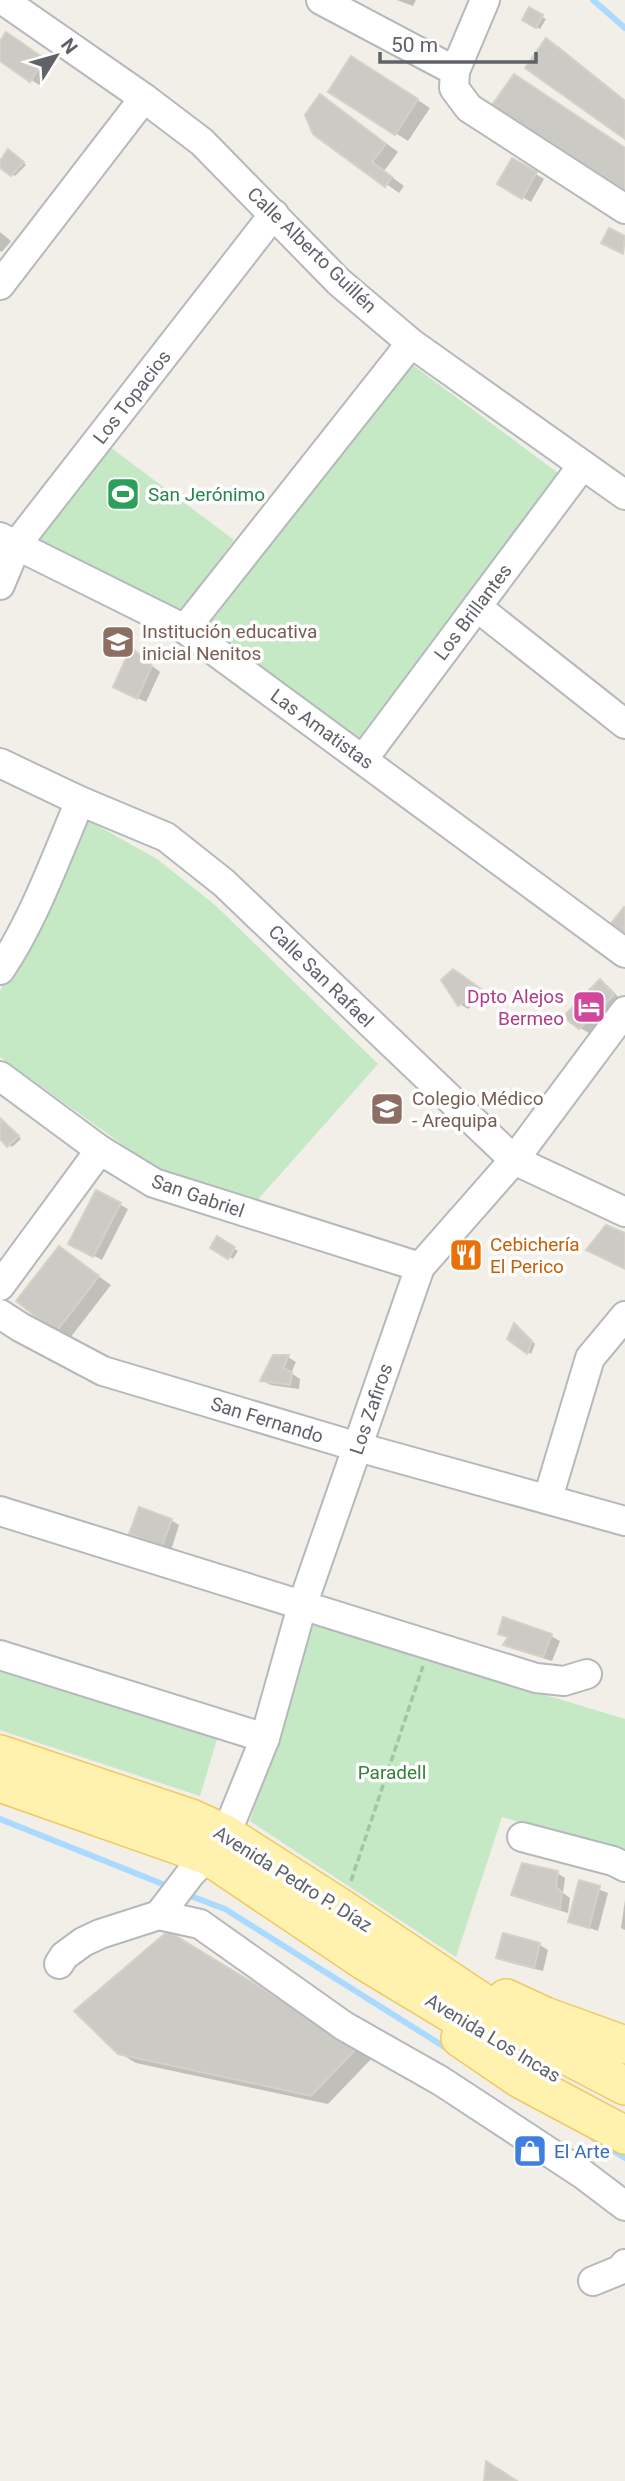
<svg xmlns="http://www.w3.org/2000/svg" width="625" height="2481" font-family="Roboto,sans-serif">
	<rect width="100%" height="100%" fill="#f1efe8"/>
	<g fill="#c5e8c5">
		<polygon points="410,363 558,473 359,740 202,634"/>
		<polygon points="110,447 234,540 181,611 37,541"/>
		<polygon points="80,816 157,859 215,905 378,1064 254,1204 154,1167 0,1057 0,991 16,964"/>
		<polygon points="312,1625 625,1719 625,1854 502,1817 456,1957 250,1821"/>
		<polygon points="0,1671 217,1739 200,1796 0,1730"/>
	</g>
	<g fill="#0003">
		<polygon points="397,0 416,0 413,6"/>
		<polygon points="530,10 546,19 540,29 524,19"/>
		<polygon points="15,39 52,65 39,85 0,59 0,44"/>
		<polygon points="547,40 559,47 625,100 625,137"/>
		<polygon points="364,65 430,108 408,141 330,91"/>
		<polygon points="333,104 398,152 384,171 404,186 399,193 315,133"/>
		<polygon points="12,153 26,165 15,176 0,166"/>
		<polygon points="513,161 544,179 531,202 499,184"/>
		<polygon points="0,232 11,241 2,252 0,251"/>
		<polygon points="132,650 160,672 146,702 123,691"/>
		<polygon points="461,976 487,994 468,1009 460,1004"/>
		<polygon points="600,981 608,986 622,1001 589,1033 580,1028"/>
		<polygon points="0,1120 5,1122 21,1139 12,1147 0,1136"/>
		<polygon points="97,1192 128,1209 102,1260 71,1244"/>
		<polygon points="218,1238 238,1251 233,1259 213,1247"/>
		<polygon points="59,1248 111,1285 70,1338 19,1301"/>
		<polygon points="515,1325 535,1344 531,1354 509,1339"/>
		<polygon points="274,1357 288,1357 296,1362 291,1373 300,1379 299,1389 271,1385 263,1381"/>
		<polygon points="171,1520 179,1525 171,1550 131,1533"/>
		<polygon points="500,1633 551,1636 560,1641 552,1661 513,1649 505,1645 509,1638"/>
		<polygon points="557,1873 565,1878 563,1893 570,1898 568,1913 521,1899 513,1894"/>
		<polygon points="580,1882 608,1893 598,1931 570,1921"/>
		<polygon points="625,1900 625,1930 621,1928"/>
		<polygon points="169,1933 373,2057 328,2104 136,2063 119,2053"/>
		<polygon points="504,1936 540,1945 548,1950 543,1971 507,1962 498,1957"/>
	</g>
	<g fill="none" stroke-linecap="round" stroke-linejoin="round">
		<g stroke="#aadaff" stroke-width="6">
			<polyline points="593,0 625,28"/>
			<polyline points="0,1819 170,1887"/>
			<polyline points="183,1893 225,1909 451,2051"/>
			<polyline points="594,2139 625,2158"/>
		</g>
	</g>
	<g fill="#cccac5" stroke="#d6d1c6" stroke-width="2">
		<polygon points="529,7 543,15 536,28 522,20"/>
		<polygon points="6,32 45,59 30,82 0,61 0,41"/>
		<polygon points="546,38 625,101 625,139 525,68"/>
		<polygon points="351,56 418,99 395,135 328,92"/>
		<polygon points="514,74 625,148 625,191 490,108"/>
		<polygon points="320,94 386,144 372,162 392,177 385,187 313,134 305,115"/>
		<polygon points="8,149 24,162 11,176 0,168 0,161"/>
		<polygon points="512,158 537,172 522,199 497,184"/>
		<polygon points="609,228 625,236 623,254 601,243"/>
		<polygon points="131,647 152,666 137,699 113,687"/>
		<polygon points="624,907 625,908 625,939 608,927"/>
		<polygon points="453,969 481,989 458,1006 441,980"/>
		<polygon points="600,979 614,995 579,1029 563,1017"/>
		<polygon points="0,1118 19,1136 7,1147 0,1139"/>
		<polygon points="96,1190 121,1203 93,1257 68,1244"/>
		<polygon points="606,1225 625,1233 625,1269 586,1250"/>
		<polygon points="217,1236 235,1247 228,1259 210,1248"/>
		<polygon points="59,1246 99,1276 56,1332 16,1301"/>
		<polygon points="514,1323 532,1341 527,1354 507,1339"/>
		<polygon points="273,1355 289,1355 283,1368 292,1372 290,1385 260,1381"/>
		<polygon points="139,1507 172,1519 162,1546 129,1534"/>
		<polygon points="503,1617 552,1634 543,1657 503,1645 508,1637 498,1634"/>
		<polygon points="522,1863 558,1871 556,1887 562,1892 560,1909 511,1895"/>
		<polygon points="579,1880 600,1886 589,1928 568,1922"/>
		<polygon points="168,1931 358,2047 311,2096 118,2054 74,2011"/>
		<polygon points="503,1933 540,1943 534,1968 496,1958"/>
		<polygon points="486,2461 517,2481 484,2481"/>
	</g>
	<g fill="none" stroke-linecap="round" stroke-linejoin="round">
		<defs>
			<g id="minor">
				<polyline points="3,0 144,98 202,142 339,282 411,343 625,495"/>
				<polyline points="321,0 455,71"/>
				<polyline points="485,0 455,71 454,88 469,108 625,209"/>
				<polyline points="0,285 144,98"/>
				<polyline points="0,537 185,629 625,953"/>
				<polyline points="0,585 17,544 274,214"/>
				<polyline points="477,607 625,724"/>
				<polyline points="185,629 411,343"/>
				<polyline points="364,758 582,466"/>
				<polyline points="0,763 80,801 166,837 224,883 514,1160 625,1212"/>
				<path d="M0,970C33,922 57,855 80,801"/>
				<polyline points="0,1076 100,1150 154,1183 420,1267"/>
				<polyline points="0,1286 100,1150"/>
				<polyline points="0,1314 20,1327 103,1371 358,1447 625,1521"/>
				<polyline points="548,1498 590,1358 625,1316"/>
				<polyline points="0,1511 536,1678 564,1681 587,1674"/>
				<polyline points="0,1655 265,1738"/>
				<polyline points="522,1837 613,1861 625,1867"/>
				<polyline points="159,1915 200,1924 344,2026 441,2081 584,2175 625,2206"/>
				<polyline points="59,1964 64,1956 83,1942 100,1934 159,1915 191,1873 208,1856 233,1817 265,1738 302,1606 420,1267 514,1160 625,1011"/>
				<polyline points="593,2281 620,2270 625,2264"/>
			</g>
			<g id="major">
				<polyline points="0,1754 191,1818 224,1833 343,1909 543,2043 625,2086"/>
				<polyline points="0,1783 208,1856 364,1961 495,2040"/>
				<polyline points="506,1998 545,2016 625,2045"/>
				<polyline points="460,2038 520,2079 625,2135"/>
			</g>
		</defs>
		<use href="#minor" stroke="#b5b8bc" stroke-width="32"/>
		<use href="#major" stroke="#f2c960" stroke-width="40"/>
		<polyline stroke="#9cc7a9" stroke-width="3.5" stroke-dasharray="7 3.5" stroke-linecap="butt" points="351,1881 423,1666"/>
		<use href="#minor" stroke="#fff" stroke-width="28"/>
		<use href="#major" stroke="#fff2af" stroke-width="37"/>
	</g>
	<defs>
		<symbol id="stadium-square" viewBox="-11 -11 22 22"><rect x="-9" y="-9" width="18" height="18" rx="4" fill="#2e9e5b" stroke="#fff"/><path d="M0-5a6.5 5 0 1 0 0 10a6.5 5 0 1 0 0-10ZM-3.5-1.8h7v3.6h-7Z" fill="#fff"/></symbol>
		<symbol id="school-square" viewBox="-11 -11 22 22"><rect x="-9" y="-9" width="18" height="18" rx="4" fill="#8d6e63" stroke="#fff"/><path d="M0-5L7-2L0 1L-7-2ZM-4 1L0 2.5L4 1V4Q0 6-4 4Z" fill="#fff"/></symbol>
		<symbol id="hotel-square" viewBox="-11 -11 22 22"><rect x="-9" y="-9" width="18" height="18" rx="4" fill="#d1479c" stroke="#fff"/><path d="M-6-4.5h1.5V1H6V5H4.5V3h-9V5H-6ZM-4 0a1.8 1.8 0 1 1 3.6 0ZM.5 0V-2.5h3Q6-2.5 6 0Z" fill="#fff"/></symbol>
		<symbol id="restaurant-square" viewBox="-11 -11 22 22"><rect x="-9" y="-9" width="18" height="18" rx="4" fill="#e8710a" stroke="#fff"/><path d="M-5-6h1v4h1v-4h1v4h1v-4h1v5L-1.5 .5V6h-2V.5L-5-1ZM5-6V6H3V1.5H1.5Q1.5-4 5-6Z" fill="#fff"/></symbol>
		<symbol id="shop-square" viewBox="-11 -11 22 22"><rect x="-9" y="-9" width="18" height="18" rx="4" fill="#3f7fe0" stroke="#fff"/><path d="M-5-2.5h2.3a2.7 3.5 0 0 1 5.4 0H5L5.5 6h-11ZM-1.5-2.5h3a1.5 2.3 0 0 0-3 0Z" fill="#fff"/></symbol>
	</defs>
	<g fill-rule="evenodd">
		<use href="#stadium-square" x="104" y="475" width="38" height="38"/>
		<use href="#school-square" x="99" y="623" width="38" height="38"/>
		<use href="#hotel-square" x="570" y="988" width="38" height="38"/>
		<use href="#school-square" x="368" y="1090" width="38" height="38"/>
		<use href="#restaurant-square" x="447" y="1236" width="38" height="38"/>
		<use href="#shop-square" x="511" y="2132" width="38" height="38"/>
	</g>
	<g text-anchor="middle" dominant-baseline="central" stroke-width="7" stroke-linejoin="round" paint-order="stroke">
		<g font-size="19" fill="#5f6368" stroke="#fff">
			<text transform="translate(312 250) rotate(44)">Calle Alberto Guillén</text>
			<text transform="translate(132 397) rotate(-52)">Los Topacios</text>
			<text transform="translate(473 612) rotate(-53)">Los Brillantes</text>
			<text transform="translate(322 729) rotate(36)">Las Amatistas</text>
			<text transform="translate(321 976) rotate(44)">Calle San Rafael</text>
			<text transform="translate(198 1196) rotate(19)">San Gabriel</text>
			<text transform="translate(371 1409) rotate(-71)">Los Zafiros</text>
			<text transform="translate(267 1420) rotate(17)">San Fernando</text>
			<text transform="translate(293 1879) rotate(32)">Avenida Pedro P. Díaz</text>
			<text transform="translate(493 2038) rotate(31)">Avenida Los Incas</text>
		</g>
		<g font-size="19" fill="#27864d" stroke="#fff" text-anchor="start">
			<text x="148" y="494">San Jerónimo</text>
		</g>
		<g font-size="19" fill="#785e54" stroke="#fff" text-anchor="start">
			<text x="142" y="631">Institución educativa<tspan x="142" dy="22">inicial Nenitos</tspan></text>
			<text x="412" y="1098">Colegio Médico<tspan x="412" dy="22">- Arequipa</tspan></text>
		</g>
		<g font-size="19" fill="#b23c85" stroke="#fff" text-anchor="end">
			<text x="564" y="996">Dpto Alejos<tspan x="564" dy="22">Bermeo</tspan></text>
		</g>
		<g font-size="19" fill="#c56008" stroke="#fff" text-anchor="start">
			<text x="490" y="1244">Cebichería<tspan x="490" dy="22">El Perico</tspan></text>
		</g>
		<g font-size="19" fill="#348238" stroke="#fff">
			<text x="392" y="1772">Paradell</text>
		</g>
		<g font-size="19" fill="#366cbe" stroke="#fff" text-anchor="start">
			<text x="554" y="2151">El Arte</text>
		</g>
	</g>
	<g transform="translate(56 56) rotate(53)" stroke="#ffffff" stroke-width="5" paint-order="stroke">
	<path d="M0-5L12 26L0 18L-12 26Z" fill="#5f6368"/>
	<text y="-10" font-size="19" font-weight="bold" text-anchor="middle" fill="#5f6368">N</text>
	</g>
	<path d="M380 52v10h156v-10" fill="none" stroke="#5f6368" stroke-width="3.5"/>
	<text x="391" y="52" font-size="21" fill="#5f6368" stroke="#ffffff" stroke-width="5" paint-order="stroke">50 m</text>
</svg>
